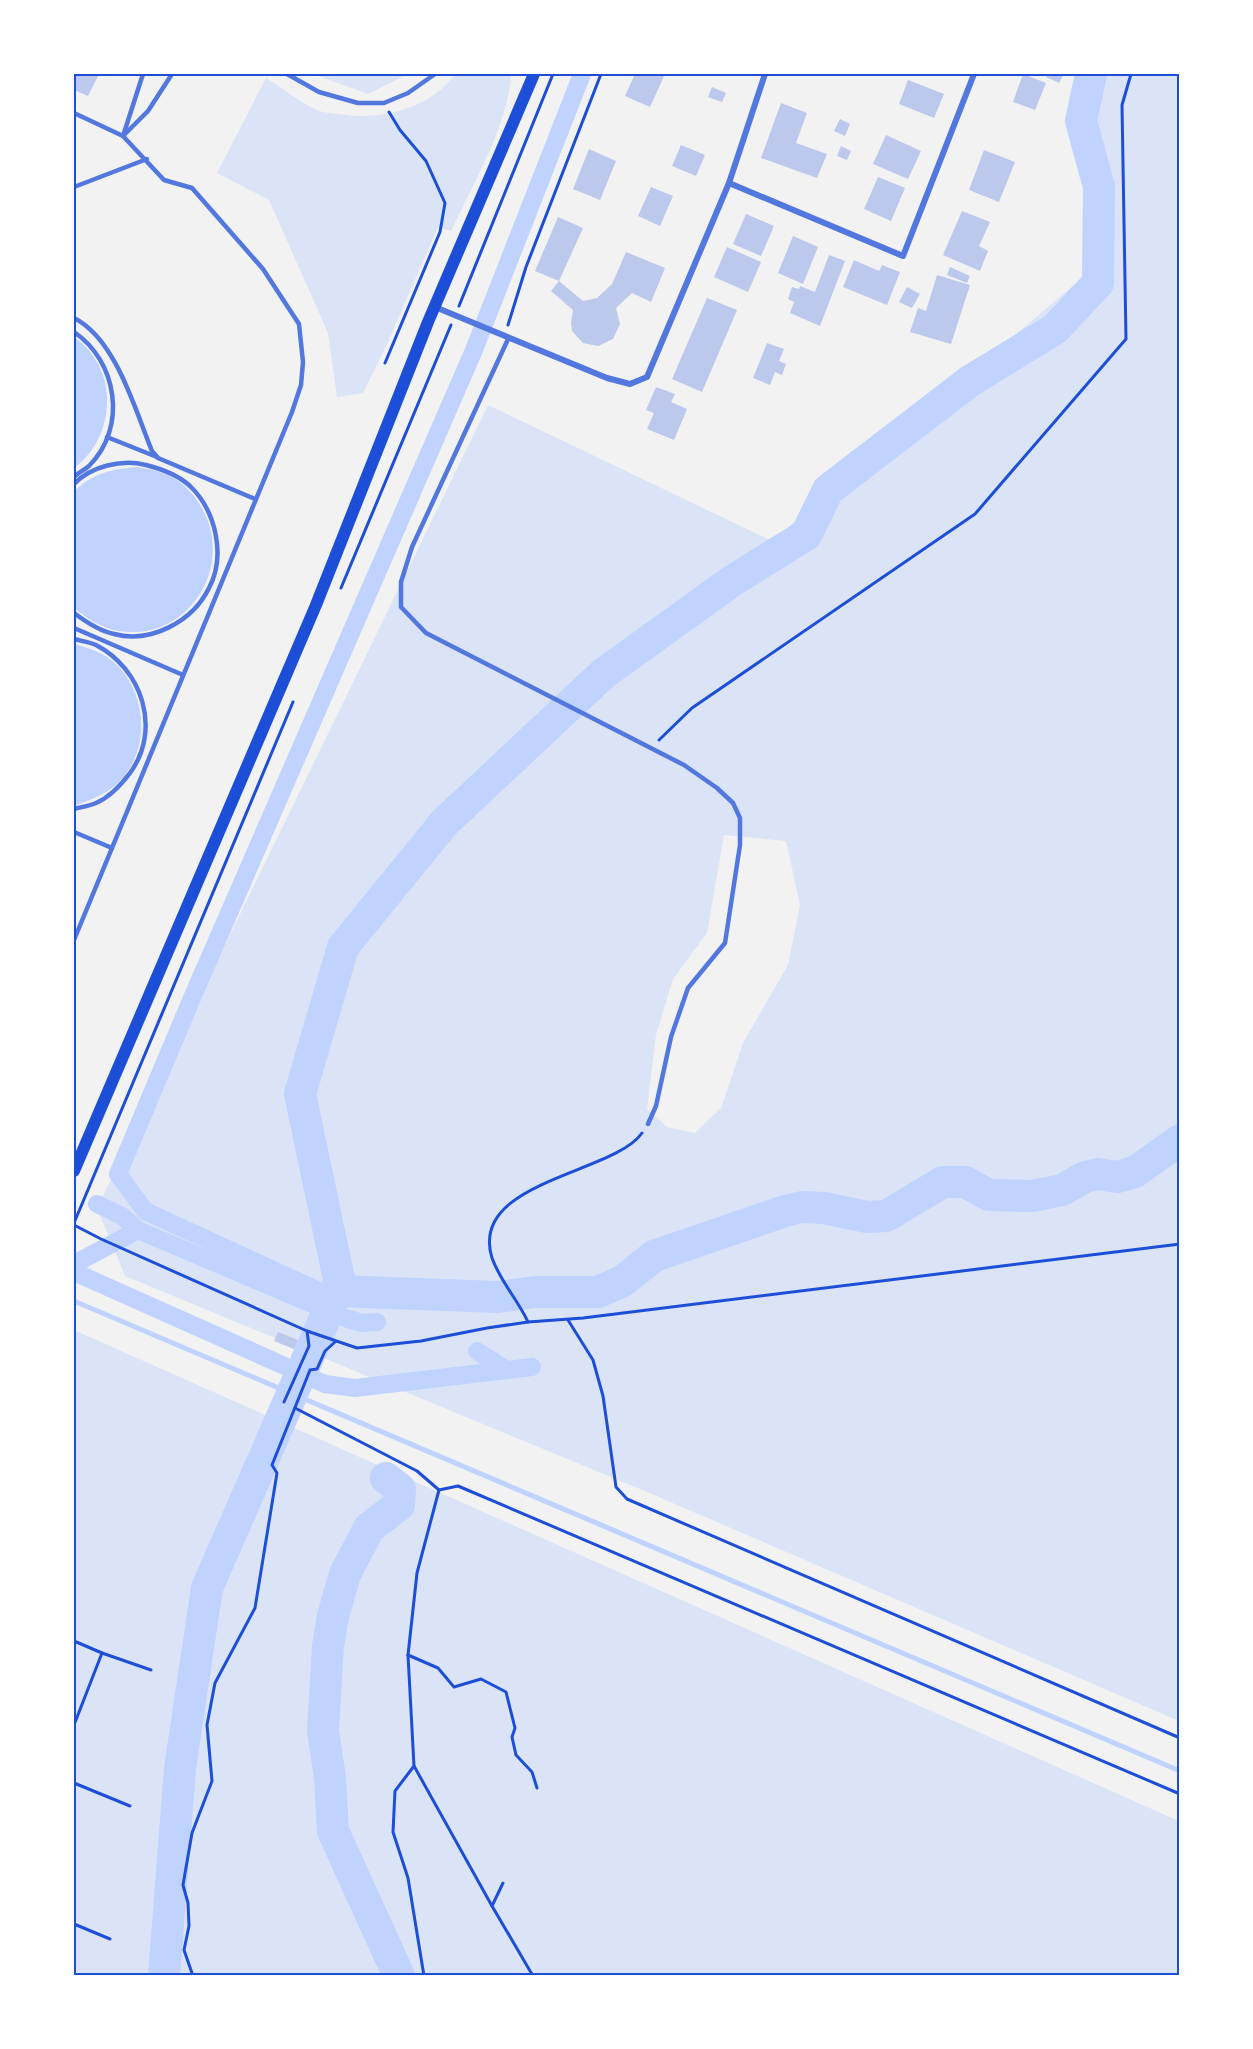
<svg xmlns="http://www.w3.org/2000/svg" width="1253" height="2049" font-family="'Roboto Serif',serif">
	<rect width="100%" height="100%" fill="#f2f2f2"/>
	<g fill="#dbe4f7" fill-rule="evenodd">
		<polygon points="313,74 408,74 368,94"/>
		<path d="M455,74H511C509,122 472,187 451,231L438,227L388,342L363,393L337,397L328,333L269,200L217,173L266,78C283,88 299,102 317,110C323,113 332,113 339,114C380,121 430,109 455,74Z"/>
		<path d="M1092,74H1179V1721L640,1489L125,1276L97,1208L488,405L772,541L1095,267ZM724,835L786,841L800,905L788,965L743,1043L721,1108L695,1133L667,1127L647,1109L656,1035L673,979L707,933Z"/>
		<polygon points="74,1330 1179,1821 1179,1975 74,1976"/>
	</g>
	<g fill="#bfd3fe">
		<path d="M74,337C119,368 117,436 74,468Z"/>
		<path d="M138,467C147,469 156,470 165,474C177,478 189,489 196,499C240,558 192,643 118,631C101,628 87,618 74,608V492C92,473 113,469 138,467Z"/>
		<path d="M74,644C90,648 106,654 118,666C148,698 150,751 118,783C105,795 90,800 74,806Z"/>
	</g>
	<g fill="none" stroke-linecap="round" stroke-linejoin="round">
		<g stroke="#bfd3fe" stroke-width="5">
			<polyline points="74,1301 1180,1771"/>
			<polyline points="323,1324 335,1324 345,1318"/>
			<polyline points="308,1360 312,1368 313,1379"/>
		</g>
		<g stroke="#bfd3fe" stroke-width="18">
			<polyline points="97,1204 122,1216 138,1230 345,1318 362,1323 377,1322"/>
			<polyline points="74,1264 138,1230"/>
			<polyline points="74,1272 325,1384 355,1388 532,1367"/>
			<polyline points="334,1298 145,1211 118,1174 192,998 474,350 582,74"/>
			<polyline points="477,1351 505,1369"/>
		</g>
		<g stroke="#bfd3fe" stroke-width="32">
			<polyline points="337,1291 497,1297 535,1292 598,1292 623,1281 654,1256 785,1211 802,1207 824,1208 867,1217 886,1216 943,1182 965,1182 989,1195 1032,1196 1062,1190 1085,1177 1098,1174 1117,1177 1135,1172 1180,1140"/>
			<polyline points="386,1478 400,1489 399,1505 369,1528 345,1574 333,1616 328,1646 323,1731 330,1778 333,1831 399,1976"/>
			<polyline points="164,1976 180,1768 207,1588 337,1291 339,1279 300,1094 343,947 444,823 603,674 732,581 806,535 828,490 970,381 1055,329 1098,283 1099,187 1081,121 1091,74"/>
		</g>
	</g>
	<g fill="#bdc9ec">
		<polygon points="74,74 99,74 88,96 74,90"/>
		<polygon points="635,74 665,74 650,107 625,96"/>
		<polygon points="1023,74 1046,83 1035,110 1013,102"/>
		<polygon points="1048,74 1064,74 1059,83 1046,77"/>
		<polygon points="908,80 944,94 934,118 899,104"/>
		<polygon points="712,87 726,93 722,102 708,97"/>
		<polygon points="781,103 807,113 796,143 827,154 817,178 761,158"/>
		<polygon points="840,119 850,124 845,136 834,131"/>
		<polygon points="886,135 921,151 908,179 873,164"/>
		<polygon points="681,145 705,155 696,176 672,166"/>
		<polygon points="841,146 851,151 847,160 837,156"/>
		<polygon points="589,149 616,161 600,200 573,189"/>
		<polygon points="984,150 1015,162 999,202 969,190"/>
		<polygon points="878,177 905,188 891,221 864,209"/>
		<polygon points="651,187 673,196 660,226 638,216"/>
		<polygon points="962,211 990,222 979,246 988,251 980,271 943,255"/>
		<polygon points="746,214 774,226 761,256 733,244"/>
		<polygon points="558,217 583,228 559,281 535,271"/>
		<polygon points="793,236 818,247 803,284 778,273"/>
		<polygon points="727,247 761,262 748,292 714,277"/>
		<polygon points="626,252 665,268 651,302 632,293 616,308 620,324 613,339 598,346 583,343 572,331 571,323 573,310 551,291 559,281 583,301 597,298 612,284"/>
		<polygon points="829,255 845,261 820,326 790,313 794,302 788,299 792,287 799,289 800,286 815,292"/>
		<polygon points="854,260 879,271 882,265 900,272 887,305 843,287"/>
		<polygon points="950,267 970,276 967,283 947,275"/>
		<polygon points="937,275 970,285 951,344 910,332 918,308 926,311"/>
		<polygon points="907,287 920,294 912,308 899,302"/>
		<polygon points="707,298 737,310 702,392 672,379"/>
		<polygon points="767,343 784,349 779,361 786,364 782,375 775,372 770,385 753,378"/>
		<polygon points="656,387 675,394 671,402 687,409 674,440 647,429 654,413 646,410"/>
		<polygon points="278,1332 298,1340 294,1349 274,1341"/>
	</g>
	<g fill="none" stroke-linecap="round" stroke-linejoin="round">
		<g stroke="#1d4ed8" stroke-width="3">
			<polyline points="459,306 553,74"/>
			<polyline points="508,325 526,267 601,74"/>
			<polyline points="385,363 440,232 445,203 426,161 400,130 389,112"/>
			<polyline points="341,588 451,325"/>
			<polyline points="659,740 692,708 975,514 1126,339 1122,105 1131,74"/>
			<polyline points="74,1223 293,702"/>
			<polyline points="74,1225 101,1239 307,1331 357,1348 421,1341 487,1328 528,1322 583,1318 1180,1244"/>
			<polyline points="568,1320 593,1360 603,1396 616,1487 627,1499 1180,1738"/>
			<path d="M528,1322C518,1300 500,1281 492,1258C468,1181 614,1174 642,1133"/>
			<polyline points="284,1402 309,1346 307,1331"/>
			<polyline points="295,1408 417,1471 439,1490 417,1573 408,1655 414,1766 492,1906 533,1976"/>
			<polyline points="439,1490 458,1486 1180,1794"/>
			<polyline points="74,1641 102,1653 74,1725"/>
			<polyline points="102,1653 151,1670"/>
			<polyline points="408,1655 438,1668 454,1687 481,1679 506,1692 515,1728 512,1737 516,1755 532,1772 537,1788"/>
			<polyline points="414,1766 395,1791 393,1832 408,1878 424,1976"/>
			<polyline points="74,1783 130,1806"/>
			<polyline points="492,1906 503,1883"/>
			<polyline points="74,1924 110,1939"/>
			<polyline points="193,1976 184,1950 189,1926 188,1903 183,1885 192,1833 212,1781 207,1725 215,1683 255,1608 277,1473 272,1465 310,1370 317,1369 325,1351 335,1342"/>
		</g>
		<g stroke="#5277de" stroke-width="4.5">
			<polyline points="287,74 319,92 358,103 384,103 408,93 435,74"/>
			<polyline points="74,113 123,136 164,180 192,188 263,269 299,324 303,362 301,385 292,412 74,940"/>
			<polyline points="124,133 143,74"/>
			<polyline points="123,136 148,111 172,74"/>
			<polyline points="74,187 147,159"/>
			<path d="M74,318C116,339 135,410 152,451L158,458L255,499"/>
			<path d="M74,332C117,361 128,427 89,466C84,470 78,473 74,477"/>
			<polyline points="509,337 412,547 401,582 401,607 426,633 684,765 717,788 733,803 740,818 740,845 725,943 688,988 671,1037 656,1106 648,1124"/>
			<polyline points="107,437 157,457"/>
			<path d="M74,484C91,466 122,459 146,465C162,469 178,475 190,486C216,511 226,556 209,588C193,621 151,644 114,634C99,631 86,622 74,613"/>
			<polyline points="74,628 183,675"/>
			<path d="M74,639C81,641 89,642 96,645C142,669 162,729 130,773C121,785 110,797 96,803C89,806 81,807 74,809"/>
			<polyline points="74,832 112,848"/>
		</g>
		<g stroke="#5277de" stroke-width="6">
			<polyline points="729,183 903,256 974,74"/>
			<polyline points="435,307 607,378 630,384 647,377 729,183 765,74"/>
		</g>
		<polyline stroke="#1d4ed8" stroke-width="12" points="74,1171 316,605 428,322 534,74"/>
	</g>
	<rect width="1253" height="2049" fill="none" stroke="#ffffff" stroke-width="150"/>
	<rect x="75" y="75" width="1103" height="1899" fill="none" stroke="#1d4ed8" stroke-width="2"/>
</svg>
